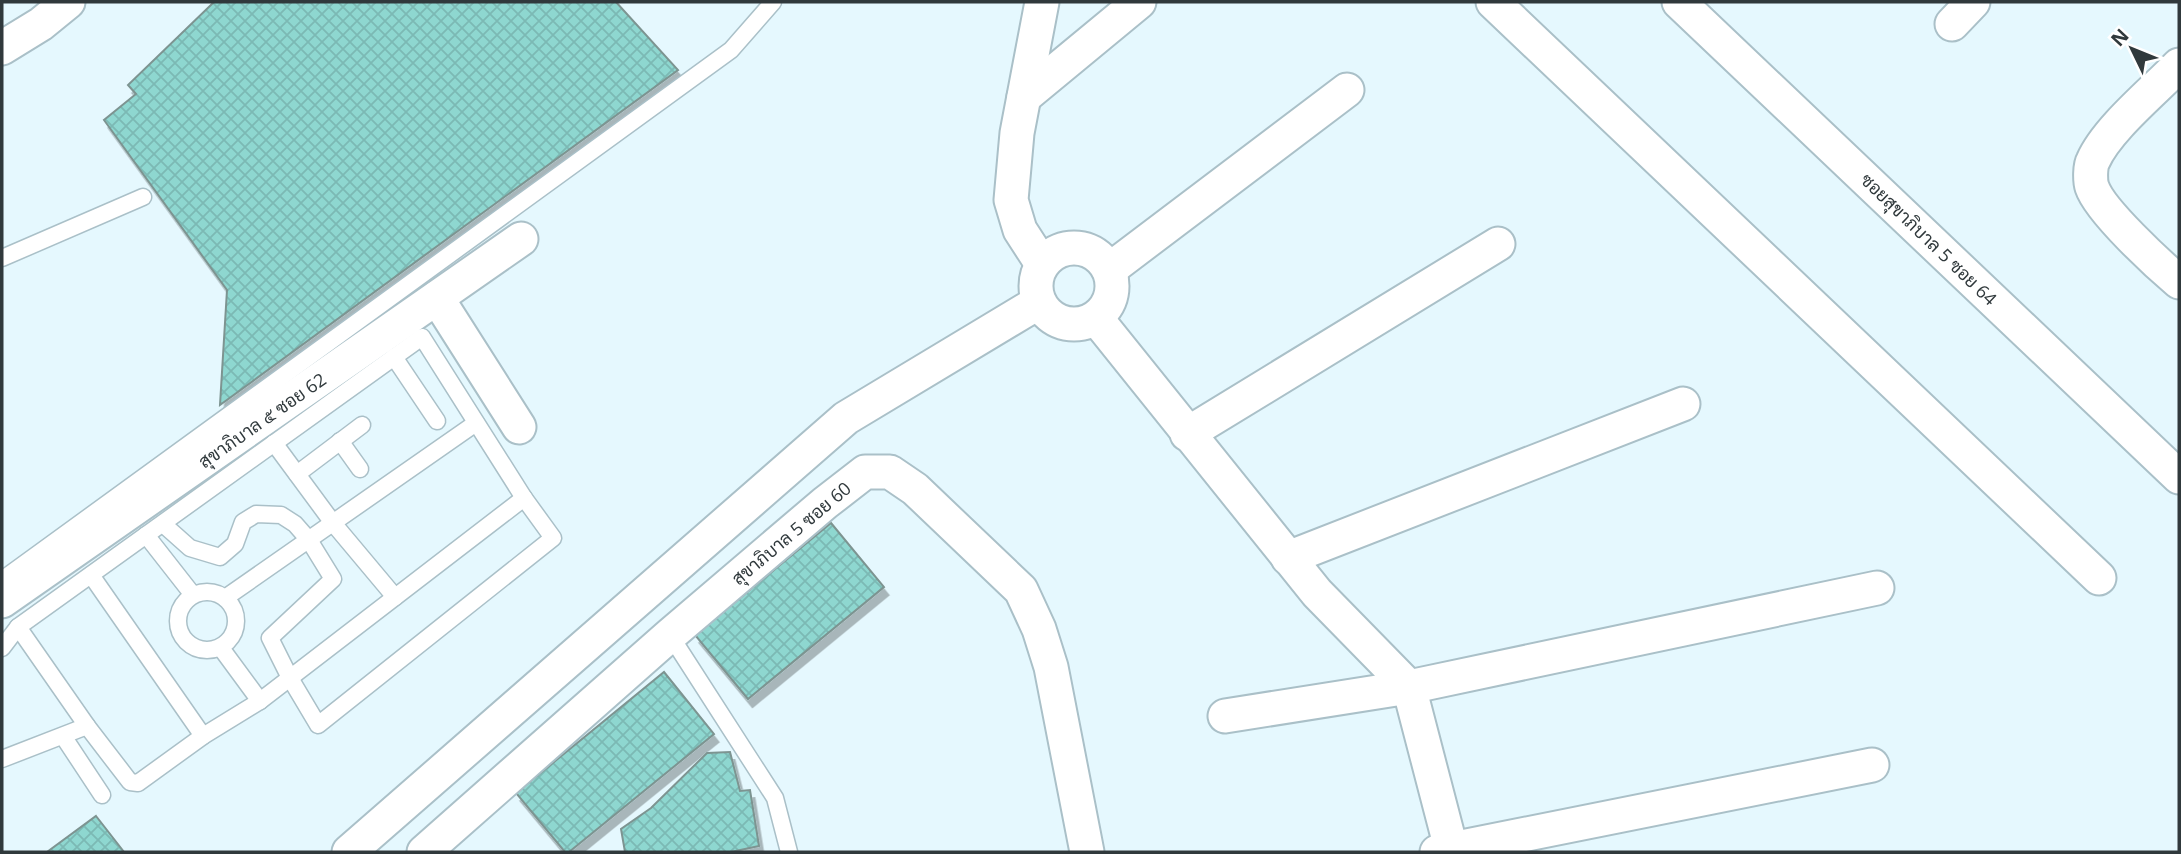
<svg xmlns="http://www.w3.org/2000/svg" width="2181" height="854" font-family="'Open Sans',Sarabun,sans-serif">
	<defs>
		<pattern id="building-cross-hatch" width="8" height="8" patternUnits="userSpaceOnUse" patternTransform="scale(1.75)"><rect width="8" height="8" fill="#8ed7d0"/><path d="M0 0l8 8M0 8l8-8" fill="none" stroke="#7bb9b4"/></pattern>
		<filter id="shadow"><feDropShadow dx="4.5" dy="8" stdDeviation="0" flood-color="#0004"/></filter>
	</defs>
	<rect width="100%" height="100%" fill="#e5f8fe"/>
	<g fill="url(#building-cross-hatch)" stroke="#7d9491" stroke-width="2" filter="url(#shadow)">
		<polygon points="214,2 616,2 678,70 220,405 227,290 104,120 136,94 128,85"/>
		<polygon points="831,523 884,587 748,699 695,635"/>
		<polygon points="664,672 714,734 569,852 565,852 516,793"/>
		<polygon points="730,752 740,791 750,790 759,846 731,852 625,852 621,829 651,808 707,753"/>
		<polygon points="96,816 124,852 47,852"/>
	</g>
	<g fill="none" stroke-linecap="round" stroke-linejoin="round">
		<defs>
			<g id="lane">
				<polyline points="2,258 143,197"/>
				<polyline points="394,357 437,421"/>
				<polyline points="340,441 360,469"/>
				<polyline points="274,443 333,523 395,597"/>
				<polyline points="297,474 362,425"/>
				<polyline points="146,535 193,595"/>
				<polyline points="91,575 203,736"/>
				<polyline points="2,580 731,50 773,2"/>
				<circle cx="207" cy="621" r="29"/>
				<polyline points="225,598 476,423"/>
				<polyline points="18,627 87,726"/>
				<polyline points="670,635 775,798 789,852"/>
				<polyline points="2,648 18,627 422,337 524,498 553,538 318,725 290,678 270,638 333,579 309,540 295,524 281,515 256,514 243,522 235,544 220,557 190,548 163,524"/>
				<polyline points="221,648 260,701"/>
				<polyline points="63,736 102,795"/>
				<polyline points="2,759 87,726 130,782 138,783 203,736 260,701 524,498"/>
			</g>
			<g id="street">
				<polyline points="1042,2 1017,133 1011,200 1020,230 1042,264"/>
				<polyline points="1493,2 2099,578"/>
				<polyline points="1679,2 2179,477"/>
				<polyline points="1952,24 1973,2"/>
				<polyline points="2,48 41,24 68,2"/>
				<path d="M2179,65C2154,91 2107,129 2093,161C2090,166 2090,181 2092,187C2100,211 2159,265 2179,282"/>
				<polyline points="1024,97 1139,2"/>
				<circle cx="1074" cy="286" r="38"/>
				<polyline points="1109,270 1347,90"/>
				<polyline points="437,298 519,427"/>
				<polyline points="1096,318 1317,593 1409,687 1452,852"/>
				<polyline points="1187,434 1498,244"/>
				<polyline points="1288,558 1683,404"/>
				<polyline points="2,601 521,239"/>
				<polyline points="1225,716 1409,687 1877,588"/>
				<polyline points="349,852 846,418 1039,302"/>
				<polyline points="424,852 670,635 825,503 865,472 890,472 915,489 1021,590 1039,629 1051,667 1087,852"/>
				<polyline points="1437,852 1872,765"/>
			</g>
		</defs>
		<use href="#lane" stroke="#aac0c8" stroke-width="19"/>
		<use href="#street" stroke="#aac0c8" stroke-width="37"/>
		<use href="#lane" stroke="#fff" stroke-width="16"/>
		<use href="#street" stroke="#fff" stroke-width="33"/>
	</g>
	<g text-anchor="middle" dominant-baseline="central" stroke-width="5" stroke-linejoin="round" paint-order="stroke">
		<g font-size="18" fill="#30393c" stroke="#fff">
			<text transform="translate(1929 239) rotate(44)">ซอยสุขาภิบาล 5 ซอย 64</text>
			<text transform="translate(262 420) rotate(-35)">สุขาภิบาล ๕ ซอย 62</text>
			<text transform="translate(791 533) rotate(-40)">สุขาภิบาล 5 ซอย 60</text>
		</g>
	</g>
	<rect width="2181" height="854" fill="none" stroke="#30393c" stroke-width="7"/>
	<g transform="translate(2132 49) rotate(313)" stroke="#ffffff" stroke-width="5" paint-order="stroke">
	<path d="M0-5L12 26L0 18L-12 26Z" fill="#30393c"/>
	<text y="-10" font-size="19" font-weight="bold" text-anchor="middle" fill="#30393c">N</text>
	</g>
</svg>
